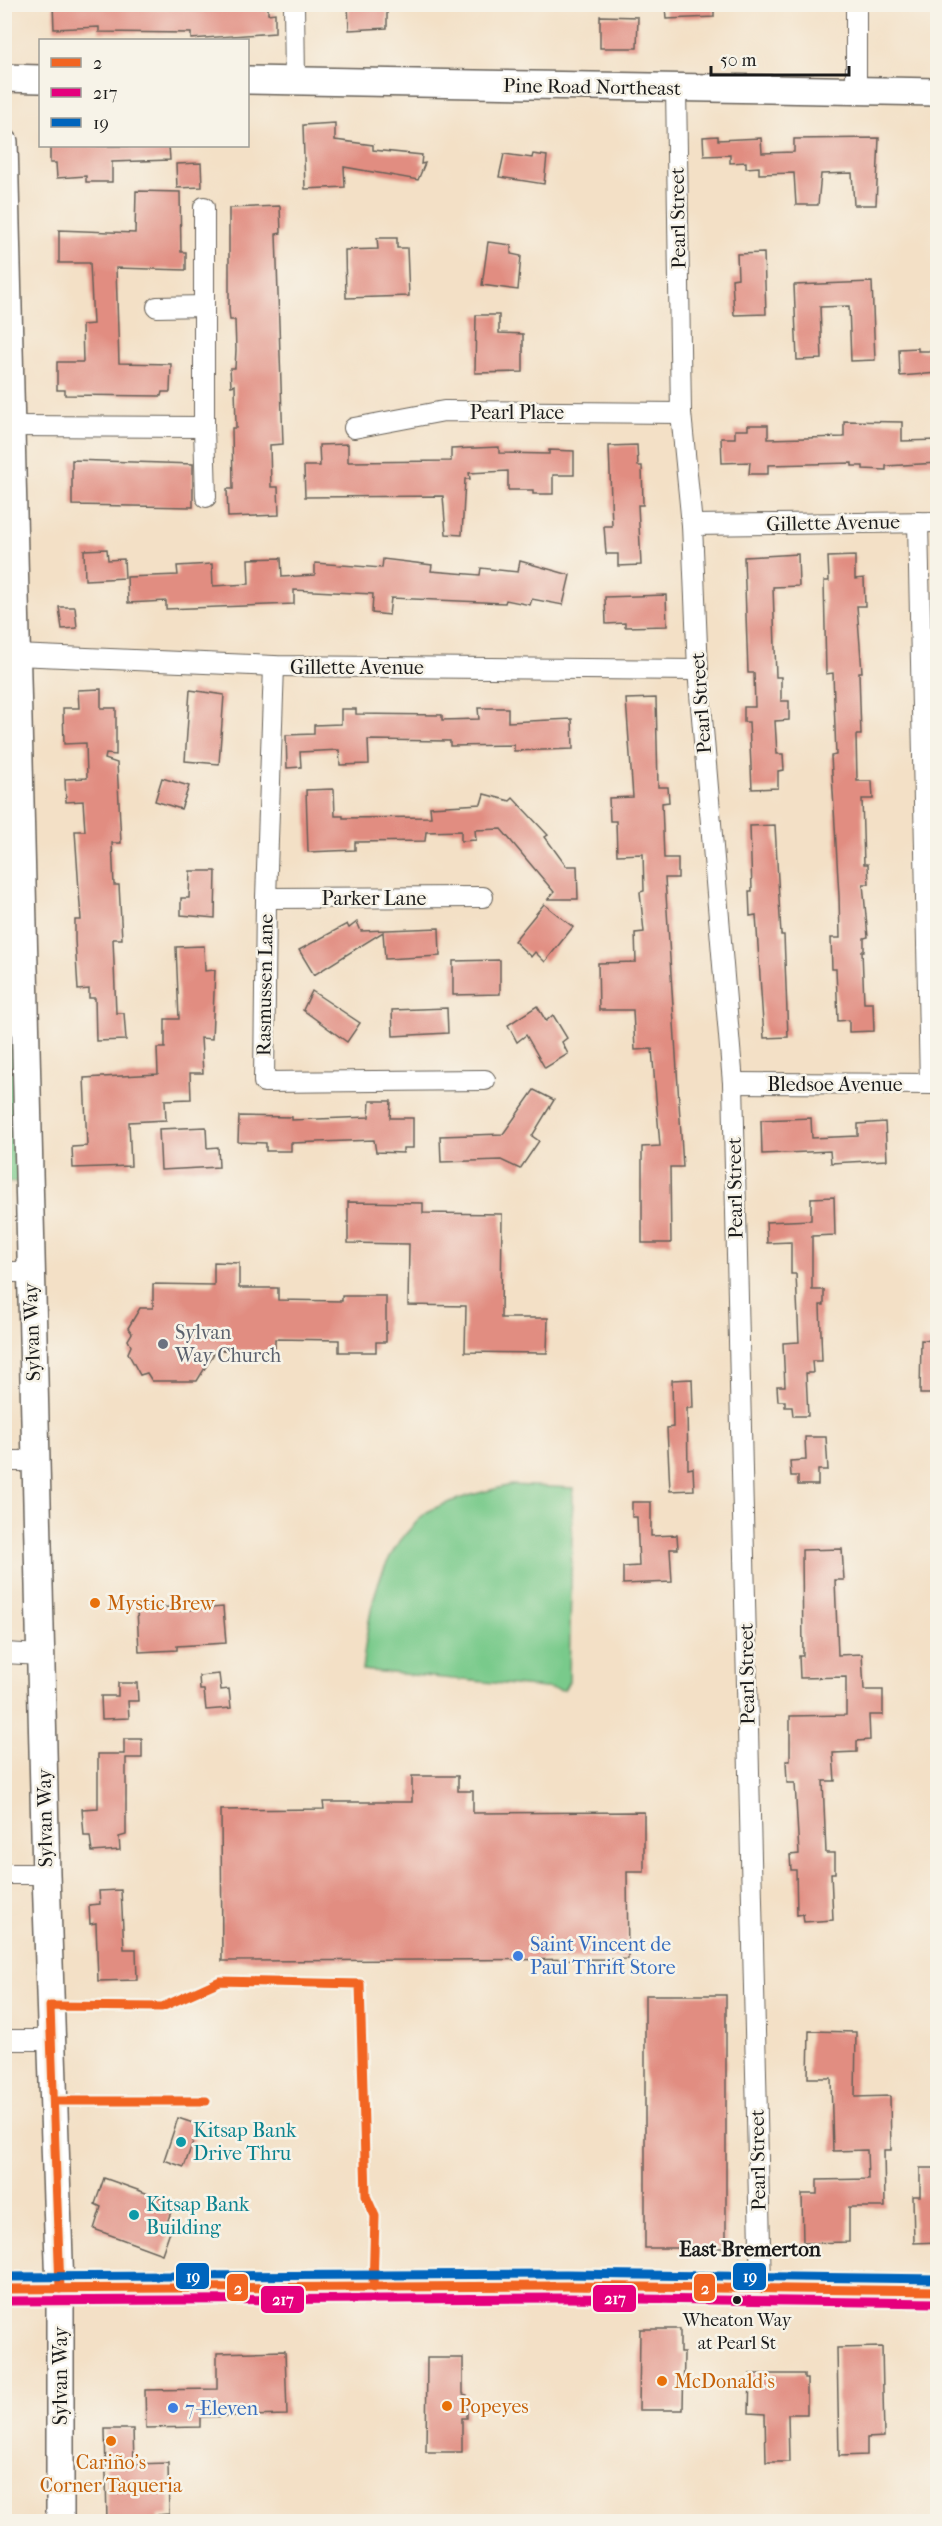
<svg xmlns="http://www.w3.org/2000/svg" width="942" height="2526" font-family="'IM FELL French Canon',serif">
	<rect width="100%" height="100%" fill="#f7f3e8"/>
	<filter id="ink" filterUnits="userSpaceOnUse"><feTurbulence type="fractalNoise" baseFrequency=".0167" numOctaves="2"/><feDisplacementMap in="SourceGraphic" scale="12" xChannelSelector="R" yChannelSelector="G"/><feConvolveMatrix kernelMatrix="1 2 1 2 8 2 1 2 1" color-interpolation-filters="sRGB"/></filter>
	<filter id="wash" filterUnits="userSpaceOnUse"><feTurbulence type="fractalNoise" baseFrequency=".008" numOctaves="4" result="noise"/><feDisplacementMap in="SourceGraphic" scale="24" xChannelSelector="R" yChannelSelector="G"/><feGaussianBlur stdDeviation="1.35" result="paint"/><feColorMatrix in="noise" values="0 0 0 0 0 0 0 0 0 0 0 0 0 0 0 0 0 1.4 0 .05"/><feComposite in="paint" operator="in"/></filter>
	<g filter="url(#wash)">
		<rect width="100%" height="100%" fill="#f3e0c6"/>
		<g fill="#79ca8b" stroke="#4a7354" stroke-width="1.5">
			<polygon points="4,852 21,852 28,1182 5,1182"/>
			<path d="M511,1485L573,1488L569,1681L564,1690L362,1670C368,1619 374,1567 411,1528C416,1523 421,1516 427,1512C453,1498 483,1492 511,1485Z"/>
		</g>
		<g id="blocks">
			<g fill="#e18d81">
				<polygon points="53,4 128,4 128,8 163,9 191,8 191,4 268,4 268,14 275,13 275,33 191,39 191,33 99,32 99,27 54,29"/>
				<polygon points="348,4 387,4 387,28 349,30"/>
				<polygon points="665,4 714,4 714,17 666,19"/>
				<polygon points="600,16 638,17 637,48 600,48"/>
				<polygon points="335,123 335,140 373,145 373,150 422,155 421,164 425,163 418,180 344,167 345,187 305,189 303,125"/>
				<polygon points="718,136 718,140 761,138 762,153 794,152 794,139 879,138 876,205 854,205 852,173 821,174 818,205 796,205 794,173 759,174 759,167 746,168 746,162 730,163 730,155 704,156 703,137"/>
				<polygon points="50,146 169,146 170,160 112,162 112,182 86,182 86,176 57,178 56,163 50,163"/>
				<polygon points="504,154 532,158 533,154 547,156 544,184 499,177"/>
				<polygon points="201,163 202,187 177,188 176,164"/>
				<polygon points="136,191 180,192 181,252 186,252 186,270 116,268 119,363 171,364 170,392 162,392 161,396 65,395 65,390 57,390 57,362 83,362 82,325 93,324 90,263 59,263 59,230 135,233"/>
				<polygon points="280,206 281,233 276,234 283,444 270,445 271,487 278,487 279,515 228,517 227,489 233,489 232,428 236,428 235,385 231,386 230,368 235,368 236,350 235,320 230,320 229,310 229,208"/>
				<polygon points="377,238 397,238 397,248 407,248 409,296 346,298 345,250 378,249"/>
				<polygon points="488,242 511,245 511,254 521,256 518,290 482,285"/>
				<polygon points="764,253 766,314 734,315 732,279 738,278 737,254"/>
				<polygon points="872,282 875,360 851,361 849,306 820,307 822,359 797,360 794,285"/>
				<polygon points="476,315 499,315 499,333 523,334 523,372 475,373"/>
				<polygon points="918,348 918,351 938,351 938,373 900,376 899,349"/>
				<polygon points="844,421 902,422 902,441 938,440 938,463 886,466 886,470 863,469 863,466 852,466 852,463 768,465 768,474 749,474 750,462 722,463 721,438 735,438 735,430 748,430 748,425 768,425 768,439 844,437"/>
				<polygon points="348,444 348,462 451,461 451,449 499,447 499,453 549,454 549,450 574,451 574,475 553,475 553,494 533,494 533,490 508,490 508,471 469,473 470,479 465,479 462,535 446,534 443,496 305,497 304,466 320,466 319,445"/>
				<polygon points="637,445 638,466 642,466 643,505 638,505 641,565 618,566 618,554 606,554 604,526 612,526 609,446"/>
				<polygon points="72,460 193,464 193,507 72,505"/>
				<polygon points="107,549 108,560 124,559 125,578 85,580 84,550"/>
				<polygon points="798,554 799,586 773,587 776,677 781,677 781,701 789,701 789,720 775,721 777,754 783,754 784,770 778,771 778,788 752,789 749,722 744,722 744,707 755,707 754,673 748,673 744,557"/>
				<polygon points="855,556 855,579 864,578 865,606 857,606 862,672 859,672 861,735 856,735 857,781 872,781 873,799 862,799 864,864 868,864 869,884 863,884 868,937 864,938 864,951 862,951 864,1003 873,1003 874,1031 849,1032 849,1020 838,1021 836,969 832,969 831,938 840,938 839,896 831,756 836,755 833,673 826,674 824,581 829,581 828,557"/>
				<polygon points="281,558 282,577 315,575 315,563 382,568 383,559 432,565 431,571 480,575 481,568 518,572 520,561 570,575 563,605 532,599 530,605 506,600 505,603 391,598 389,615 372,613 373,594 294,590 294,604 166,609 166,601 128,603 127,577 178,575 177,566 212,564 213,586 249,584 248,559"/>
				<polygon points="666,595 667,626 625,627 625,623 606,624 605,597"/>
				<polygon points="59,607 75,607 77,628 62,629"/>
				<polygon points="101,689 101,708 116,708 116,755 106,754 105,759 117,763 121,843 112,843 114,885 119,885 122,939 113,939 116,1013 124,1013 126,1040 96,1041 95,998 89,998 89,989 78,990 75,940 75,920 81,920 75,831 85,831 83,801 66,802 65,779 87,778 86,743 64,744 63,708 79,708 78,690"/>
				<polygon points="190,690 224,695 219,764 185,761"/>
				<polygon points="656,698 658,787 668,787 669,802 662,803 664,858 678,858 678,878 665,878 683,1167 670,1167 671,1243 642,1243 642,1147 660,1146 652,1049 635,1050 633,1010 599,1010 598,963 636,962 635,933 644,932 640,892 644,891 643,854 617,855 616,821 610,821 609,798 633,797 626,699"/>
				<polygon points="478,708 508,708 508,722 572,719 573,749 514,751 514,745 450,746 450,741 368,740 369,764 340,765 339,750 300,752 301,767 287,768 286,735 314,734 314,725 341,724 341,709 356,709 356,714 442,715 442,720 479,719"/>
				<polygon points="162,778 189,786 181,809 155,801"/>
				<polygon points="334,789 335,816 343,816 343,818 431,817 430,807 481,804 484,794 510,801 513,798 548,835 545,837 566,866 577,866 578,899 548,899 554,892 501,829 475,830 476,840 461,841 461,831 426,832 425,841 355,842 355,850 308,852 306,790"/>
				<polygon points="775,825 781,935 784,935 788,1037 764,1038 756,915 750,916 749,891 752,891 750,826"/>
				<polygon points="190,871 216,871 215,918 181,915 181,898 189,898"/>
				<polygon points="544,904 573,927 545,962 535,952 531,957 514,941"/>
				<polygon points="357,922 361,931 439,928 440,956 385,959 383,932 314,975 299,950 347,924 349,928"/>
				<polygon points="204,946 205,971 215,970 212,1039 201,1038 203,1073 190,1073 191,1099 165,1100 166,1120 129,1122 131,1166 73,1168 72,1147 87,1146 84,1078 158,1074 157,1048 165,1048 165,1019 179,1019 176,947"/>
				<polygon points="500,960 500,994 453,995 453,961"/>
				<polygon points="312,991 360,1023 347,1042 303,1010"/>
				<polygon points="537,1006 546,1021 553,1015 567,1038 562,1042 568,1054 545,1068 526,1035 517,1042 508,1025"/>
				<polygon points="447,1008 448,1033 393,1036 392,1010"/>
				<polygon points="534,1090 554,1100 532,1136 539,1141 520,1169 501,1160 441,1162 440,1136 503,1134"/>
				<polygon points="370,1101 391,1101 390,1118 413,1118 413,1148 403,1148 403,1153 376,1152 374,1140 291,1143 291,1151 266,1151 266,1143 238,1142 239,1116 292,1117 292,1120 369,1117"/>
				<polygon points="811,1118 812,1138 858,1136 858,1124 885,1122 887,1160 831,1163 830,1151 762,1154 761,1120"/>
				<polygon points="206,1127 207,1148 218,1147 219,1167 161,1170 159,1129"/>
				<polygon points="834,1197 835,1235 812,1236 812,1290 824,1290 824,1305 820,1305 822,1361 812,1361 813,1373 806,1373 808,1416 793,1416 792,1407 785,1407 785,1401 778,1401 777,1386 785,1386 783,1343 799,1342 796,1274 791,1274 791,1242 767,1243 766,1222 811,1220 811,1198"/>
				<polygon points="348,1202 423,1203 423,1213 502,1214 501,1318 548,1318 547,1353 465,1352 466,1306 408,1305 409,1244 348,1243"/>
				<polygon points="214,1262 239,1263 239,1288 278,1288 278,1300 342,1301 342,1296 386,1296 386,1342 376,1342 376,1352 339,1352 339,1340 275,1339 275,1351 216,1350 197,1381 152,1381 147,1373 140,1375 128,1353 131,1346 128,1340 132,1333 128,1328 140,1308 153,1308 153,1284 214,1285"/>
				<polygon points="921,1340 938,1341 938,1394 920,1394"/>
				<polygon points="692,1379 693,1408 687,1408 688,1469 693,1468 694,1490 670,1491 667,1428 673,1427 672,1380"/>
				<polygon points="805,1437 826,1437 828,1470 818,1470 818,1485 798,1485 798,1476 791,1476 790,1461 806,1460"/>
				<polygon points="632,1502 651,1502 651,1536 677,1535 678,1549 670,1549 672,1582 623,1584 623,1567 639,1566 637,1517 632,1517"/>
				<polygon points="842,1549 844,1580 835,1580 838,1655 862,1654 864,1690 883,1690 883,1715 869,1715 870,1740 857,1741 857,1752 833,1753 835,1781 823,1781 826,1853 835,1853 835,1873 831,1873 833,1920 804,1922 803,1914 797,1915 796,1870 791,1870 790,1855 799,1854 795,1783 787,1783 786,1761 790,1761 790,1716 846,1715 846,1677 800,1678 799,1656 803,1656 802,1550"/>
				<polygon points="175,1607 175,1611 223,1607 226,1643 177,1646 177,1650 139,1652 137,1608"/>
				<polygon points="219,1674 221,1690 229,1689 231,1708 206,1710 204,1690 200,1690 199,1676"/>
				<polygon points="118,1683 137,1683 138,1701 128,1701 129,1718 102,1719 101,1696 118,1696"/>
				<polygon points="124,1739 142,1739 142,1758 126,1758 126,1835 119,1837 120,1850 92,1852 90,1836 84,1836 82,1809 98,1808 98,1754 124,1754"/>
				<polygon points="412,1776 458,1776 458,1791 473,1791 473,1813 644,1812 644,1872 627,1872 628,1959 222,1961 221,1810 324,1809 323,1802 412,1802"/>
				<polygon points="121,1890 124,1949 136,1949 137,1980 98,1981 96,1923 90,1924 89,1905 100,1904 99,1891"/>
				<rect x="645" y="1995" width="81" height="253"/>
				<polygon points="809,2031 856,2032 855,2097 890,2096 891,2150 884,2150 885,2207 849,2207 849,2242 803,2243 802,2194 817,2194 817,2180 868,2179 867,2150 833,2151 831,2078 808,2078"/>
				<polygon points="178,2118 199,2125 184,2167 164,2160"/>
				<polygon points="920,2168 938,2168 938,2242 914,2243 913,2196 920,2196"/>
				<polygon points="104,2178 174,2203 167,2223 172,2225 162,2254 94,2229 101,2207 95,2204"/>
				<polygon points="640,2329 680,2329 680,2353 684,2353 683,2410 639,2410"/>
				<polygon points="882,2347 884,2437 867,2438 867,2455 839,2456 837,2348"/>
				<polygon points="285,2351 287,2415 200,2417 200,2427 146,2428 145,2390 217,2389 217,2353"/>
				<polygon points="427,2358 463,2358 463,2394 467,2395 467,2418 462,2418 462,2452 426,2452"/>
				<polygon points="750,2374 804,2374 804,2379 807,2379 807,2414 788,2414 789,2462 766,2462 765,2414 749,2413"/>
				<polygon points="105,2429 133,2429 134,2464 168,2463 169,2514 158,2515 158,2522 107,2522"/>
			</g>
		</g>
	</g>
	<g filter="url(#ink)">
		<use href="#blocks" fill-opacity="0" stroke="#676158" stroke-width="1.5"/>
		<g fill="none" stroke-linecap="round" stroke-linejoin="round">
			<defs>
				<g id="street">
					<polyline points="294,4 295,81"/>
					<polyline points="676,88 681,413 692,525 698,670 733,1083 761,2289"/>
					<polyline points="856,92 856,4"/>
					<polyline points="157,307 204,306"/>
					<polyline points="10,426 204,427 204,207"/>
					<polyline points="204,427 206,497"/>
					<polyline points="354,428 444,411 681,413"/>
					<polyline points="918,522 930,1084"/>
					<polyline points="692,525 938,522"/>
					<polyline points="16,655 274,666 698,670"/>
					<polyline points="274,666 266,898 264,1082 485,1080"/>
					<polyline points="266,898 483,897"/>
					<polyline points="733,1083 938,1084"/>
					<polyline points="4,1272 30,1272"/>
					<polyline points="4,1461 36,1461"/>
					<polyline points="4,1653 42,1655"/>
					<polyline points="4,1874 46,1874"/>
					<polyline points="4,2040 52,2040"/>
				</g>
				<g id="secondary">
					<polyline points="4,78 40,79"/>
					<polyline points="248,80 938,92"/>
					<polyline points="4,142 46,1874 60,2289 60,2522"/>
				</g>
				<polyline id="primary" points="4,2289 566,2286 938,2291"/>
			</defs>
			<use href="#street" stroke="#676158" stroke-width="22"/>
			<use href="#secondary" stroke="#676158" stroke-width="30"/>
			<use href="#primary" stroke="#676158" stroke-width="34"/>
			<use href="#street" stroke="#fff" stroke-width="20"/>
			<use href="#secondary" stroke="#fff" stroke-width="27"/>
			<use href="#primary" stroke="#fff" stroke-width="32"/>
			<defs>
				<g id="bus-1">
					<polyline points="54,2101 206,2101"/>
					<polyline points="4,2289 566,2286 938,2291"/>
					<polyline points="60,2289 50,2006 162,2007 220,1981 360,1984 366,2196 375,2216 373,2288"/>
				</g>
				<polyline id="bus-2" points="4,2301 566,2298 938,2303"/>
				<polyline id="bus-3" points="4,2277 566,2274 938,2279"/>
			</defs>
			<use href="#bus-1" stroke="#f7f3e8" stroke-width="14"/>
			<use href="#bus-2" stroke="#f7f3e8" stroke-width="14"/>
			<use href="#bus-3" stroke="#f7f3e8" stroke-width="14"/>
			<use href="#bus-1" stroke="#f26522" stroke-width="9"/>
			<use href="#bus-2" stroke="#e5007d" stroke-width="9"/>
			<use href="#bus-3" stroke="#0065bd" stroke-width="9"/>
		</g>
	</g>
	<circle fill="#6b7280" stroke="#f7f3e8" stroke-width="2" cx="163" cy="1344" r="6"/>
	<g fill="#e8710a" stroke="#f7f3e8" stroke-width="2">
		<circle cx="95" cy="1603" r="6"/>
		<circle cx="662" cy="2381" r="6"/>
		<circle cx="447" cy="2406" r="6"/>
		<circle cx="111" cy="2441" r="6"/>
	</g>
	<g fill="#3f7fe0" stroke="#f7f3e8" stroke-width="2">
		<circle cx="518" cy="1956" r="6"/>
		<circle cx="173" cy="2408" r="6"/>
	</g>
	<g fill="#0f9aa8" stroke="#f7f3e8" stroke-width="2">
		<circle cx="181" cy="2142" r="6"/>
		<circle cx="134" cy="2215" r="6"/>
	</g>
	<circle fill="#1c1c1c" stroke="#f7f3e8" stroke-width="2" cx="737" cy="2300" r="5"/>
	<g text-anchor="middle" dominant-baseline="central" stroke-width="5" stroke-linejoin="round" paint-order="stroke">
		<g font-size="18" fill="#1c1c1c" stroke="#f7f3e8">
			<text x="737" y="2320">Wheaton Way<tspan x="737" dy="23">at Pearl St</tspan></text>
		</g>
		<g font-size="20" fill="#1c1c1c" stroke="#f7f3e8">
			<text transform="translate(592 87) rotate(1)">Pine Road Northeast</text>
			<text transform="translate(678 218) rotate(-91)">Pearl Street</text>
			<text x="517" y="412">Pearl Place</text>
			<text transform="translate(833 523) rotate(-1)">Gillette Avenue</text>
			<text x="357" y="667">Gillette Avenue</text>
			<text transform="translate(701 703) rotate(-94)">Pearl Street</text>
			<text x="374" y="898">Parker Lane</text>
			<text transform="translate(265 985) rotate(-89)">Rasmussen Lane</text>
			<text x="835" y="1084">Bledsoe Avenue</text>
			<text transform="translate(735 1188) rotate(-91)">Pearl Street</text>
			<text transform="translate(32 1332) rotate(-92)">Sylvan Way</text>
			<text transform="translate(747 1674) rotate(-91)">Pearl Street</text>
			<text transform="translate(45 1818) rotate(-91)">Sylvan Way</text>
			<text transform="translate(758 2160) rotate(-91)">Pearl Street</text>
			<text transform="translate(60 2376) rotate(-90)">Sylvan Way</text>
		</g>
		<g font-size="20" fill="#5b616d" stroke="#f7f3e8" text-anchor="start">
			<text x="175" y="1332">Sylvan<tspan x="175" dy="23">Way Church</tspan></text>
		</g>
		<g font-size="20" fill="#c56008" stroke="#f7f3e8" text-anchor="start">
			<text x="107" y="1603">Mystic Brew</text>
			<text x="674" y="2381">McDonald's</text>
			<text x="459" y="2406">Popeyes</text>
			<text x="111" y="2462" text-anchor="middle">Cariño's<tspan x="111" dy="23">Corner Taqueria</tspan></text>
		</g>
		<g font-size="20" fill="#366cbe" stroke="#f7f3e8" text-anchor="start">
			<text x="530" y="1944">Saint Vincent de<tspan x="530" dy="23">Paul Thrift Store</tspan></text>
			<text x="185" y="2408">7-Eleven</text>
		</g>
		<g font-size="20" fill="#0d838f" stroke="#f7f3e8" text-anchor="start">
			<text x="193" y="2130">Kitsap Bank<tspan x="193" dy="23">Drive Thru</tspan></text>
			<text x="146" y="2204">Kitsap Bank<tspan x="146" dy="23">Building</tspan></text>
		</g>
		<g font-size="21" font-weight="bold" fill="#1c1c1c" stroke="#f7f3e8">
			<text x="750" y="2249">East Bremerton</text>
		</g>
	</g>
	<g stroke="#f7f3e8" stroke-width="2">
		<rect x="175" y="2262" width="35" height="28" rx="6" fill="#0065bd"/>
		<rect x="732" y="2262" width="35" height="29" rx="6" fill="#0065bd"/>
		<rect x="226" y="2273" width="23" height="29" rx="6" fill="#f26522"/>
		<rect x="693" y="2273" width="23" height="29" rx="6" fill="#f26522"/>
		<rect x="592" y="2284" width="45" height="29" rx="6" fill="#e5007d"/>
		<rect x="260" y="2285" width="45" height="29" rx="6" fill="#e5007d"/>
	</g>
	<g font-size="16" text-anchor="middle" font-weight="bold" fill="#fff">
		<text x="193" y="2282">19</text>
		<text x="750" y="2282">19</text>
		<text x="238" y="2294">2</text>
		<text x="705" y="2294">2</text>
		<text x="615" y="2304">217</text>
		<text x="283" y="2305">217</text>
	</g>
	<rect width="942" height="2526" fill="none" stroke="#f7f3e8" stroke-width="24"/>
	<rect x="39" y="39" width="210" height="108" fill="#f7f3e8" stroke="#9f9d96" stroke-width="1.5"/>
	<rect x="51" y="58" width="30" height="9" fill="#f26522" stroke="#9f9d96" stroke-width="1.5"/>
	<text x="93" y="69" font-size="18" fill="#1c1c1c">2</text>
	<rect x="51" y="88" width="30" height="9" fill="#e5007d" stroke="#9f9d96" stroke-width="1.5"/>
	<text x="93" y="99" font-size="18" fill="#1c1c1c">217</text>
	<rect x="51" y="118" width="30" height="9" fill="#0065bd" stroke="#9f9d96" stroke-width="1.5"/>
	<text x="93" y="129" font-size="18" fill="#1c1c1c">19</text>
	<path d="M711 66v9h138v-9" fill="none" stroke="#1c1c1c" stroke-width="3"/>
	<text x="720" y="66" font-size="18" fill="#1c1c1c" stroke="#f7f3e8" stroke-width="4.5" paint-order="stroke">50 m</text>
</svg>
